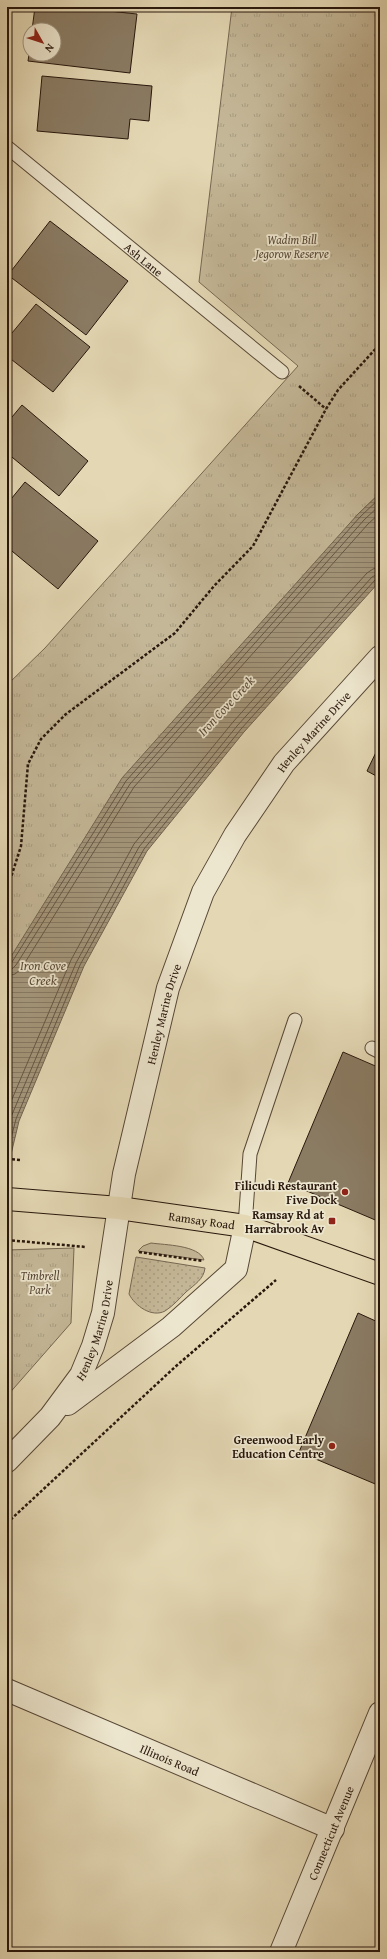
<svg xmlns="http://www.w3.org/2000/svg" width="387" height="1959" font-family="'Gentium Book Plus',serif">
	<defs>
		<pattern id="park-tufts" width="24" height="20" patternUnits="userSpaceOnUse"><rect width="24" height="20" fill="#c4b797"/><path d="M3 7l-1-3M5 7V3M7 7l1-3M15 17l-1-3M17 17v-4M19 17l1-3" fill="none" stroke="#a89d81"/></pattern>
		<pattern id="garden-dots" width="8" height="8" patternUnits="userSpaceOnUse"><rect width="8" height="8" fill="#c4b797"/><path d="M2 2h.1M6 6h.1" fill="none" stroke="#a89d81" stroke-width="1.8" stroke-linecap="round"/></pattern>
		<pattern id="water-rules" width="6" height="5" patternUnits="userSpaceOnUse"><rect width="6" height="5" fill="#a4967b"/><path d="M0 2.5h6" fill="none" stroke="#867963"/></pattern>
	</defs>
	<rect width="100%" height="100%" fill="#e4d8b4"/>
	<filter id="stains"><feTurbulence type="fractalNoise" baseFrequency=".005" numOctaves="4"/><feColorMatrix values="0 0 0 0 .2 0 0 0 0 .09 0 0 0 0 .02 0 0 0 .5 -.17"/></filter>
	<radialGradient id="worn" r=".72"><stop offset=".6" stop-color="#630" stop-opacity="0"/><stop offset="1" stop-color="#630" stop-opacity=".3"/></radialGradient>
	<path fill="#c4b797" stroke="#766752" d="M151,1243C165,1245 199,1245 204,1260L138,1251L143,1246Z"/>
	<g fill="url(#park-tufts)" stroke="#766752">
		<polygon points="232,7 380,7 380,493 358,514 7,963 7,685 45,648 298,366 199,282"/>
		<polygon points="74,1248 71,1323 7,1396 7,1250"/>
	</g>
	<path fill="url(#garden-dots)" stroke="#766752" d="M136,1257L205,1268C204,1279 194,1285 186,1292C180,1298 173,1306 165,1311C152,1318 135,1306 129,1294Z"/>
	<polygon fill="url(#water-rules)" stroke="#72634f" points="380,493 380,581 244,732 147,851 84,966 19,1121 7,1171 7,963 122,778 358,514"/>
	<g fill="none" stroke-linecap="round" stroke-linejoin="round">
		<g stroke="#665644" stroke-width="1">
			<polyline points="7,965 12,962 126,781 360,517 380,498"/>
			<polyline points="7,970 12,969 16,965 130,784 364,520 380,505"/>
			<polyline points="7,976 15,974 21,969 134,787 368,524 380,513"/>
			<polyline points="7,1111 71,960 134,844 233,722 367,573 373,569 380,567"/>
			<polyline points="7,1133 11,1117 76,963 139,847 237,726 372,577 380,573"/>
			<polyline points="7,1154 16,1119 80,965 144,849 241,729 375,580 380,579"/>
		</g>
	</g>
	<g fill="#8a7b63" stroke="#28170c">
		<polygon points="35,7 70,7 137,14 130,73 28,61 30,48 30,54 54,54 54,30 32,30"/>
		<polygon points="42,76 152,86 149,121 130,119 128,139 37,131"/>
		<polygon points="50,221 128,281 86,335 8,275"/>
		<polygon points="36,304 90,347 53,392 7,356 7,339"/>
		<polygon points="22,405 88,461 59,496 7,453 7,423"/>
		<polygon points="25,482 98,541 58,589 7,547 7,504"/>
		<polygon points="380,744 380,778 367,771"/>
		<polygon points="343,1052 380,1068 380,1222 288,1183"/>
		<polygon points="358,1313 380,1323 380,1486 299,1452"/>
	</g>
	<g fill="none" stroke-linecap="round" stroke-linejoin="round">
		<defs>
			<g id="service">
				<path id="s1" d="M7,147L282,372"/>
				<polyline points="372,1048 380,1052"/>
				<polyline points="245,1226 250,1154 295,1020"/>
			</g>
			<g id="minor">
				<polyline points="68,1404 171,1327 236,1269 245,1226"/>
				<path id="s2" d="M7,1461L50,1417L81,1375L93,1346L103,1313L124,1174L168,988L203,892L235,835L284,763L380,657"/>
				<path id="s3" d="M7,1690L333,1829"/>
				<path id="s4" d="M281,1952L380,1713"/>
			</g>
			<g id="primary">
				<path id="s5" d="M7,1199L119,1208L245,1226L380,1274"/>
			</g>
		</defs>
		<use href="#service" stroke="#574736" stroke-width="15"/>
		<use href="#minor" stroke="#574736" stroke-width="24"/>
		<use href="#primary" stroke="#28170c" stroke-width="24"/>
		<g stroke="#28170c" stroke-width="2.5" stroke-dasharray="3 2" stroke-linecap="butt">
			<polyline points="299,386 326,409"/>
			<polyline points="7,890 21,846 28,764 41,739 66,714 175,633 214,586 253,546 326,409 338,390 380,344"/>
			<polyline points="7,1159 21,1160"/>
			<polyline points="7,1240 86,1247"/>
			<polyline points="139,1252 203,1261"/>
			<polyline points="7,1523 175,1367 276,1280"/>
		</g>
		<use href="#service" stroke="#ede6ce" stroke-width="13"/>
		<use href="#minor" stroke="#ede6ce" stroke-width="22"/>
		<use href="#primary" stroke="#e4d8b4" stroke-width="22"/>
	</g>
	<g fill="#8f2418" stroke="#ede6ce" stroke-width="1.5">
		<circle cx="345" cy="1192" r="4"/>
		<rect x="328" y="1217" width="8" height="8" rx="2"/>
		<circle cx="332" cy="1446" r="4"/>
	</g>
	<g text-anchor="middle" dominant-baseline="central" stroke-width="3.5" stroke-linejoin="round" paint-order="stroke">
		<g font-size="12" font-style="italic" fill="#574736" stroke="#ede6ce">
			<text x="292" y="239">Wadim Bill<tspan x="292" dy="14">Jegorow Reserve</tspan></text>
			<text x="40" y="1275">Timbrell<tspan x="40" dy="14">Park</tspan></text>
		</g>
		<g font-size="12" fill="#28170c" stroke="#ede6ce">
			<text stroke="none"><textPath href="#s1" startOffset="177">Ash Lane</textPath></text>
			<text stroke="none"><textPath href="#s2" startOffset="809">Henley Marine Drive</textPath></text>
			<text stroke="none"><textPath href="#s2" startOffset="485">Henley Marine Drive</textPath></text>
			<text stroke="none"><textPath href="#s5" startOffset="196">Ramsay Road</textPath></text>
			<text stroke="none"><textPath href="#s2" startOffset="161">Henley Marine Drive</textPath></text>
			<text stroke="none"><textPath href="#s3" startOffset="177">Illinois Road</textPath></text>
			<text stroke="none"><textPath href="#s4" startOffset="129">Connecticut Avenue</textPath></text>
		</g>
		<g font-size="12" font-weight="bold" fill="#28170c" stroke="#ede6ce" text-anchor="end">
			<text x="337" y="1185">Filicudi Restaurant<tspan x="337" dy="14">Five Dock</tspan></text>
			<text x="324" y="1214">Ramsay Rd at<tspan x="324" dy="14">Harrabrook Av</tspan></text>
			<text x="324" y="1439">Greenwood Early<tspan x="324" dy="14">Education Centre</tspan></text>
		</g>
		<g font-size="13" font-style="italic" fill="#5a4a38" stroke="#ede6ce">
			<text transform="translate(226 706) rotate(-47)">Iron Cove Creek</text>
			<text x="43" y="965">Iron Cove<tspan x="43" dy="15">Creek</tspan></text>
		</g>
	</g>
	<rect width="387" height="1959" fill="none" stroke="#e4d8b4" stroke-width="24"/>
	<rect x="8" y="8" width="371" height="1943" fill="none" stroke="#28170c" stroke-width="2"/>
	<rect x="12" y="12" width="363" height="1935" fill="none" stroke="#28170c"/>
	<g transform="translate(42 42) rotate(129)"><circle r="19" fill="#ede6ce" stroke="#9e9380"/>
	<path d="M0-3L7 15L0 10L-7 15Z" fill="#8f2418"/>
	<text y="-6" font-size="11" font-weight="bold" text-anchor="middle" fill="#28170c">N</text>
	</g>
	<rect width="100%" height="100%" filter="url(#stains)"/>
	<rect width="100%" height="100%" fill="url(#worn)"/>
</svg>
